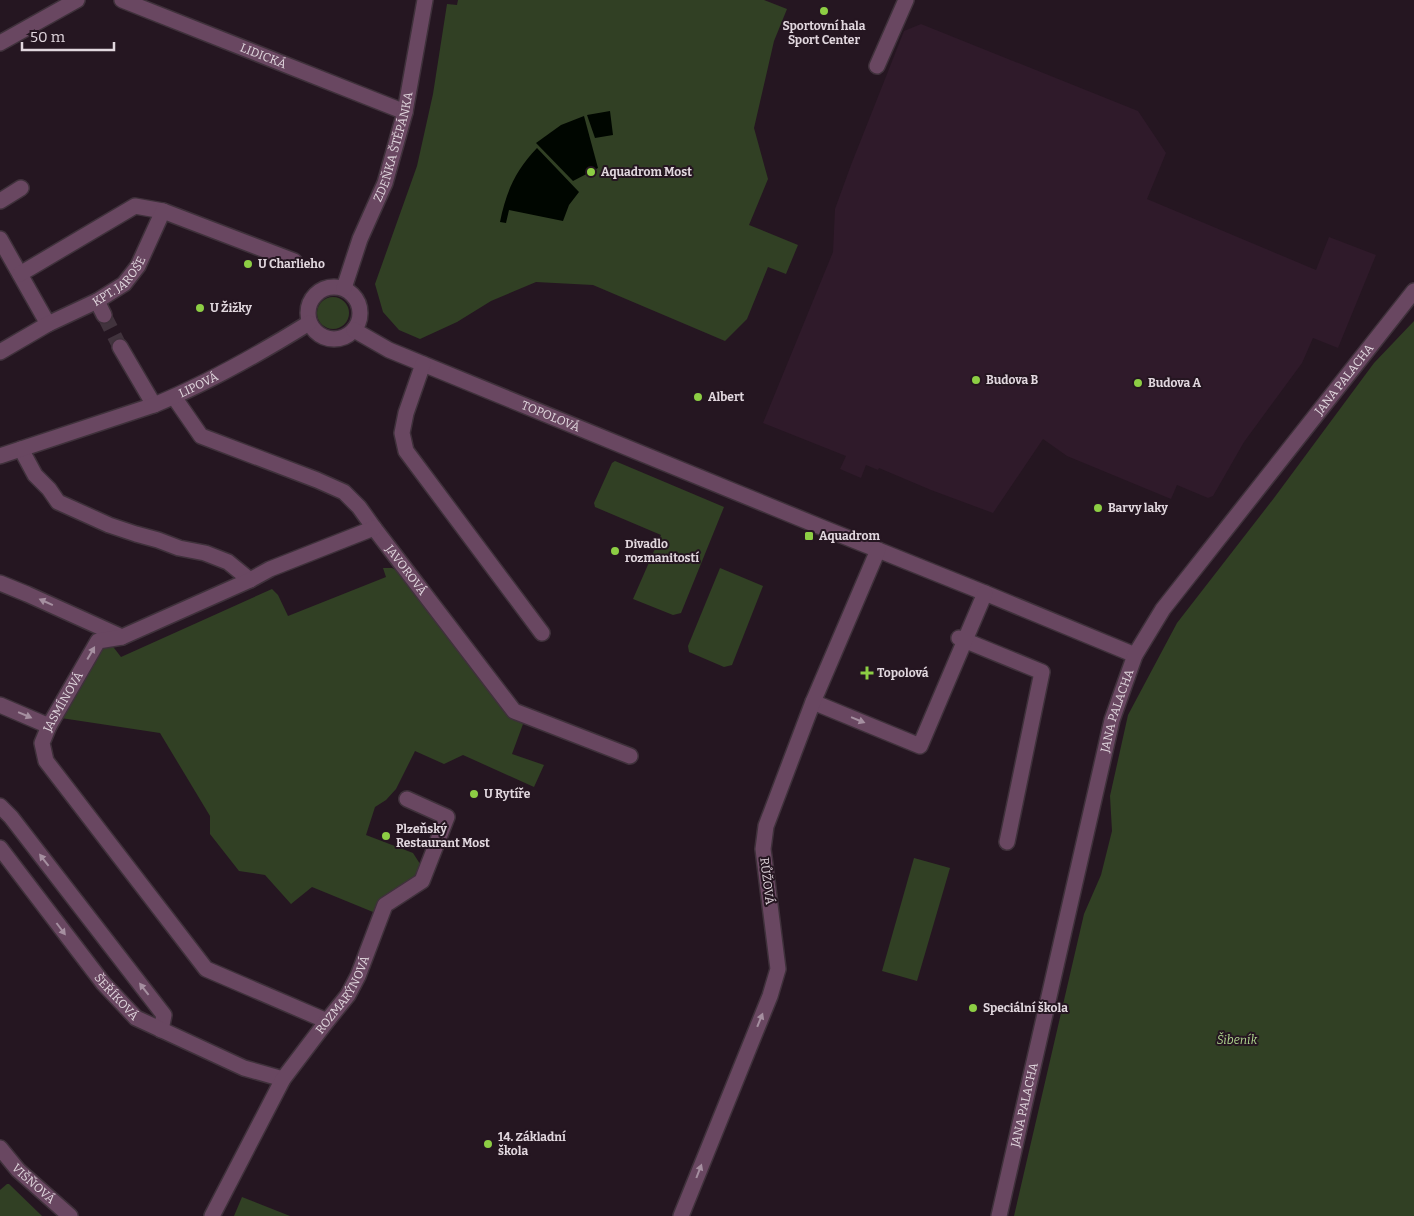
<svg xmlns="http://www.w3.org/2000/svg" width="1414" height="1216" font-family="Bitter,serif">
	<rect width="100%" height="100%" fill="#251621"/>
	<polygon fill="#2f1a2a" points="921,24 1138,111 1166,153 1147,199 1316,270 1329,237 1376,255 1338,348 1313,338 1302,363 1244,442 1213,496 1208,498 1177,485 1171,499 1067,456 1043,439 993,513 931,490 879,468 878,470 866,465 861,478 840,469 846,456 763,423 833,252 835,209 851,165 904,31"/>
	<g fill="#314024">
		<polygon points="458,0 764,0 787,9 774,41 754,128 768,179 749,225 798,245 786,274 768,267 747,319 725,341 593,285 536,282 491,301 457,322 420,339 399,330 383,312 375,284 417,166 433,94 447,4 457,5"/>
		<circle cx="333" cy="313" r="16"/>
		<polygon points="1414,321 1414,1216 1014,1216 1084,914 1101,875 1112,831 1110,796 1128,715 1177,623 1274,498 1374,363"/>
		<polygon points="615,461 724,507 681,613 673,615 633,599 661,535 595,507 594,503 612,463"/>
		<polygon points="383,568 392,568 402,573 517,719 523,724 512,754 544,765 534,787 463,755 444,764 415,751 396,789 386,800 375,807 366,835 413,853 422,867 411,883 373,912 312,887 291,904 265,875 239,871 210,834 210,816 160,733 61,718 99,648 111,644 121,657 272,589 278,595 288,616 386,577"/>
		<polygon points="720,568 763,586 732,665 724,667 689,652 688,646"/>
		<polygon points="914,858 950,868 917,981 882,971"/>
		<polygon points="7,1184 9,1184 42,1216 0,1216 0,1190"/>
		<polygon points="242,1197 290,1216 234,1216"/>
	</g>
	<g fill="#000600">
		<polygon points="610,111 613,135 595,138 587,115"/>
		<polygon points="584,116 598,168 573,181 536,143 561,125"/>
		<path d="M537,148L579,192L569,205L563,221L509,210L506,223L500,222C506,192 515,171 537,148Z"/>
	</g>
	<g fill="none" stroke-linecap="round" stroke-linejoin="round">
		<polyline stroke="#41333d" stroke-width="15" stroke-dasharray="15 8" stroke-linecap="butt" points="104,315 120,347"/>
		<defs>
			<g id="minor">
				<path id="s1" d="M122,0L405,112"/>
				<polyline points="0,43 77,0"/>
				<polyline points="877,66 906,0"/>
				<polyline points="0,201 21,188"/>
				<polyline points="0,239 48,324"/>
				<polyline points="20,274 135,206 163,211"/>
				<circle cx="334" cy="313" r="26"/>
				<path id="s2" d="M344,288L360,239L385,183L405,112L425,0"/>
				<polyline points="97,301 104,315"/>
				<path id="s3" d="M354,330L389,350L816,525L985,593L1135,655"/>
				<polyline points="120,347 154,405"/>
				<path id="s4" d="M0,352L48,324L97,301L124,284L138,266L163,211L294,261"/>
				<polyline points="423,364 406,413 402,433 406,451 542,633"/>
				<path id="s5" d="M174,397L201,436L317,480L344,492L359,507L374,528L514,711L630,756"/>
				<polyline points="21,449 35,475 49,489 58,502 109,525 136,534 158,540 179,548 205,553 228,562 250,580"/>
				<path id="s6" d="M0,456L154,405C208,383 259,354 309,323"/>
				<polyline points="0,583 27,594 122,637"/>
				<polyline points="959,638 1042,672 1007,842"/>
				<polyline points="813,702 920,746 985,593"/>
				<polyline points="0,705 49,726"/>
				<polyline points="0,806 11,817 164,1015 161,1030"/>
				<path id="s7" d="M0,848L103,983L136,1018L244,1068L283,1079"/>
				<path id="s8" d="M327,1021L206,969L46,761L42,743L49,726L98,641L122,637L250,580L270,569L374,528"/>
				<path id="s9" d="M0,1148L18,1170L70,1216"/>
				<path id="s10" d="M212,1216L283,1079L327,1021L348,995L358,976L385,905L422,881L447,817L407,799"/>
				<polyline points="681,1216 770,996 778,969 763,849 766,826 813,702 878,550"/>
				<path id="s11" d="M999,1216L1112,720L1135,655L1163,609L1414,291"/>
			</g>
		</defs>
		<use href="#minor" stroke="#3f313b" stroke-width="18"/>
		<use href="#minor" stroke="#694761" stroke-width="15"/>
	</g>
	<defs><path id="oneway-solid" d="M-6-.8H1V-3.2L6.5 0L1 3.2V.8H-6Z" transform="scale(1.25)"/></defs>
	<g fill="#a58fa0">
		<use href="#oneway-solid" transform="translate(46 602) rotate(-156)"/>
		<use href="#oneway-solid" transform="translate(91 653) rotate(-60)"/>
		<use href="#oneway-solid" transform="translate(25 715) rotate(23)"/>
		<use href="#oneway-solid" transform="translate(858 720) rotate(22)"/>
		<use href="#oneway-solid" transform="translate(44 860) rotate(-128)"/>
		<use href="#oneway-solid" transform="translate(61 929) rotate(53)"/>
		<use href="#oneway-solid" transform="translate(144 989) rotate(-128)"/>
		<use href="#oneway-solid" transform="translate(760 1020) rotate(-68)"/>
		<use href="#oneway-solid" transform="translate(699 1171) rotate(-69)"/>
	</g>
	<g fill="#8dce44" stroke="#251621" stroke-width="2">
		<circle cx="824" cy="11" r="5"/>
		<circle cx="591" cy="172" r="5"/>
		<circle cx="248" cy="264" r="5"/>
		<circle cx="200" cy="308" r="5"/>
		<circle cx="976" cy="380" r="5"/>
		<circle cx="1138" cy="383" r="5"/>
		<circle cx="698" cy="397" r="5"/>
		<circle cx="1098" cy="508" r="5"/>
		<rect x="804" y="531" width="10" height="10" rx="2.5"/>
		<circle cx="615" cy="551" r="5"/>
		<path d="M864.5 665.5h5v5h5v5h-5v5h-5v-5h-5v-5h5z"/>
		<circle cx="474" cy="794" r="5"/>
		<circle cx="386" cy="836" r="5"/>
		<circle cx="973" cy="1008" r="5"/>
		<circle cx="488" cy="1144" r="5"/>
	</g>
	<g text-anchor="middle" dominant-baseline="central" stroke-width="4" stroke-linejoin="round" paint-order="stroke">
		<g font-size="12" font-weight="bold" fill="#e1d7de" stroke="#251621" text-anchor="start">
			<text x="824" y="26" text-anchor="middle">Sportovní hala<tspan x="824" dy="14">Sport Center</tspan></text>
			<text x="601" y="172">Aquadrom Most</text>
			<text x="258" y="264">U Charlieho</text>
			<text x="210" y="308">U Žižky</text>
			<text x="986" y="380">Budova B</text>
			<text x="1148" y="383">Budova A</text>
			<text x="708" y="397">Albert</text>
			<text x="1108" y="508">Barvy laky</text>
			<text x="819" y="536">Aquadrom</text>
			<text x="625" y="544">Divadlo<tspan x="625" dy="14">rozmanitostí</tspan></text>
			<text x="877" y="673">Topolová</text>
			<text x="484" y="794">U Rytíře</text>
			<text x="396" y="829">Plzeňský<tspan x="396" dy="14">Restaurant Most</tspan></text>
			<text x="983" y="1008">Speciální škola</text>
			<text x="498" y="1137">14. Základní<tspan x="498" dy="14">škola</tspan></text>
		</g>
		<g font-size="12" fill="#e1d7de" stroke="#251621">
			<text stroke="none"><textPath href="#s1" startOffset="152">LIDICKÁ</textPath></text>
			<text stroke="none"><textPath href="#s2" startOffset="150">ZDEŇKA ŠTĚPÁNKA</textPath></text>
			<text stroke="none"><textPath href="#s4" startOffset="140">KPT. JAROŠE</textPath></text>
			<text stroke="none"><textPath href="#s11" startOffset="924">JANA PALACHA</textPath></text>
			<text stroke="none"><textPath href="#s6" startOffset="211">LIPOVÁ</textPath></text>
			<text stroke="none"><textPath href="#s3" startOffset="215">TOPOLOVÁ</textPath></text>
			<text stroke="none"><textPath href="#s5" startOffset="301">JAVOROVÁ</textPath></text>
			<text stroke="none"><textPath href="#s8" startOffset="459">JASMÍNOVÁ</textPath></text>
			<text stroke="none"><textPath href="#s11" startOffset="519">JANA PALACHA</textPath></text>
			<text transform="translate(767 881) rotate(83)">RŮŽOVÁ</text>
			<text stroke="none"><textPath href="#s7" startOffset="189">ŠEŘÍKOVÁ</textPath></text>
			<text stroke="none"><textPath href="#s10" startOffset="258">ROZMARÝNOVÁ</textPath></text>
			<text stroke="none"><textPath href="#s11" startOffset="114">JANA PALACHA</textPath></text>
			<text stroke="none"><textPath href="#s9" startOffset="49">VIŠŇOVÁ</textPath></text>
		</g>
		<g font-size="12" font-style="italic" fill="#b1d790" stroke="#251621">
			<text x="1237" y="1040">Šibeník</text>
		</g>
	</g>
	<path d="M22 42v8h92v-8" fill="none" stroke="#e1d7de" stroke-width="2.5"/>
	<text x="30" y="42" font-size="15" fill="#e1d7de" stroke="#251621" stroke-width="4" paint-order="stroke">50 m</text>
</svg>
